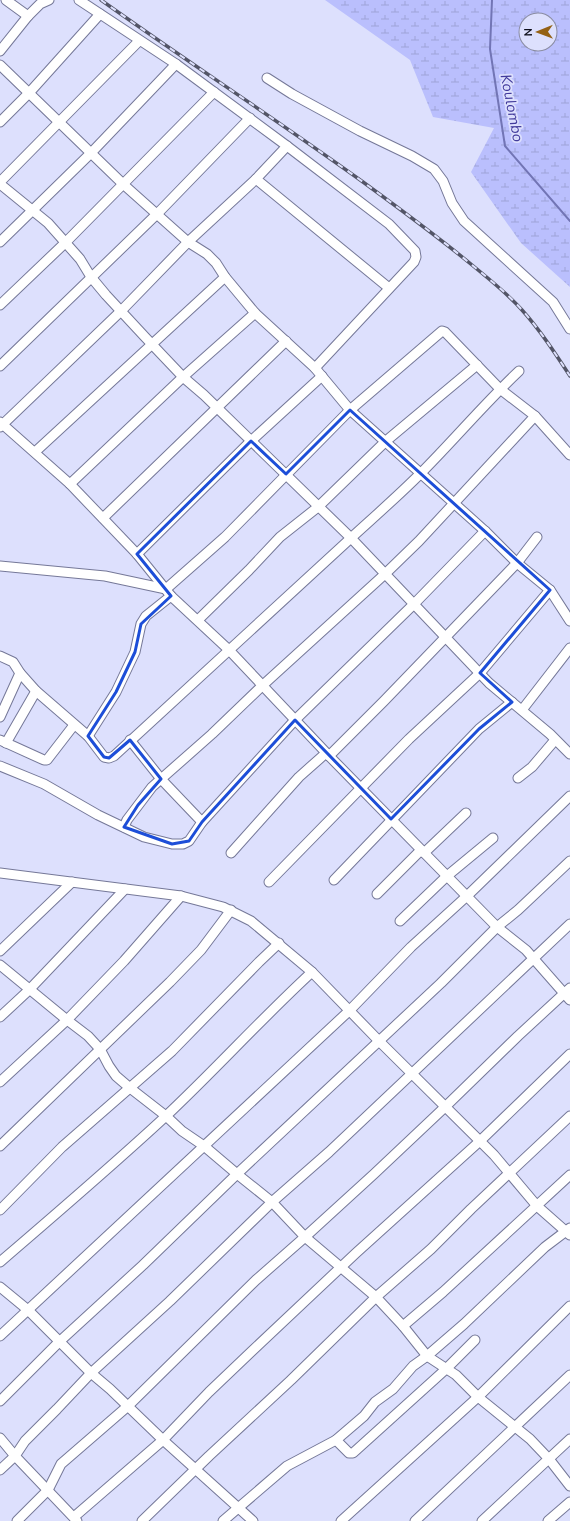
<svg xmlns="http://www.w3.org/2000/svg" width="570" height="1521" font-family="'Nunito Sans',sans-serif">
	<defs>
		<pattern id="wetland-marsh" width="20" height="14" patternUnits="userSpaceOnUse"><rect width="20" height="14" fill="#babffd"/><path d="M1 5h8M5 5V1M11 12h8M15 12V8" fill="none" stroke="#9fa3d8"/></pattern>
	</defs>
	<rect width="100%" height="100%" fill="#dde0fd"/>
	<path fill="url(#wetland-marsh)" fill-rule="evenodd" d="M325,0H570V287L521,243L471,172L494,128L433,117L410,60ZM526,20H550V44H526Z"/>
	<g fill="none" stroke-linecap="round" stroke-linejoin="round">
		<polyline stroke="#7275b5" stroke-width="2" points="492,0 490,49 505,146 570,221"/>
		<defs>
			<g id="minor">
				<polyline points="6,0 28,16"/>
				<polyline points="79,0 176,64 287,146 389,224 415,251 416,257 414,262 315,368"/>
				<polyline points="0,51 28,16 40,4 49,0"/>
				<polyline points="0,65 123,184 188,242 207,254 216,263 225,277 255,313 315,368 350,410 485,531 517,563 550,590 570,621"/>
				<polyline points="267,78 292,94 360,131 412,156 434,169 443,181 452,203 464,221 553,302 570,329"/>
				<polyline points="0,122 29,93 100,14"/>
				<polyline points="256,179 389,288"/>
				<polyline points="0,182 139,41"/>
				<path d="M0,184L48,223L80,259L91,277L106,295L145,337L183,377L204,395L351,538C374,517 398,496 420,474C454,440 484,404 519,371"/>
				<polyline points="0,242 91,153 176,64"/>
				<polyline points="0,305 65,243 214,92"/>
				<polyline points="0,366 158,213 250,118"/>
				<polyline points="0,422 70,484 137,554 171,596 229,650 334,761 497,927 526,950 570,1000"/>
				<polyline points="0,427 121,311 188,242 256,179 287,146"/>
				<polyline points="35,452 225,277"/>
				<polyline points="70,484 183,377 255,313"/>
				<polyline points="103,518 286,341"/>
				<polyline points="137,554 251,441 322,376"/>
				<polyline points="0,566 105,576 166,589 225,537 350,410 442,331 445,332 500,389 535,416 570,455"/>
				<polyline points="198,620 249,570 280,537 318,507 386,441 477,365"/>
				<polyline points="0,656 13,662 20,673 36,691 88,736 104,757 109,758 114,756 351,538 489,683 550,734 570,754"/>
				<polyline points="522,710 570,648"/>
				<polyline points="0,717 20,673"/>
				<polyline points="88,736 116,692 135,652 141,624 146,616 171,596"/>
				<polyline points="0,740 44,760 47,760 74,725"/>
				<polyline points="130,740 161,779 202,822"/>
				<polyline points="6,743 36,691"/>
				<polyline points="329,756 384,701 517,563 537,537"/>
				<polyline points="0,766 44,784 98,815 144,837 172,844 183,844 189,841 202,822 295,720 414,604 485,531"/>
				<polyline points="518,778 532,767 555,740"/>
				<polyline points="124,827 127,820 152,787 212,734 263,685 385,574 419,541 535,416"/>
				<polyline points="231,853 299,777 326,753"/>
				<polyline points="424,853 466,813"/>
				<polyline points="0,873 181,896 223,907 251,921 312,972 379,1041 494,1155 537,1206 570,1235"/>
				<polyline points="334,880 479,729 512,702"/>
				<polyline points="269,882 409,739 480,673 550,590"/>
				<polyline points="377,894 421,850"/>
				<polyline points="400,921 447,876 493,838"/>
				<polyline points="0,951 72,882"/>
				<polyline points="0,965 67,1020 88,1036 100,1049 109,1066 116,1076 130,1088 166,1116 182,1131 204,1146 237,1174 272,1202 305,1237 376,1297 403,1326 427,1356 456,1375 478,1397 530,1439 549,1459 570,1486"/>
				<polyline points="0,1017 29,990 125,889"/>
				<polyline points="0,1082 67,1020 124,961 181,896"/>
				<polyline points="0,1146 170,982 201,950 231,910"/>
				<polyline points="0,1210 62,1147 172,1051 259,962 279,943"/>
				<path d="M0,1262C56,1214 112,1166 166,1116C216,1069 262,1018 312,972"/>
				<polyline points="0,1287 28,1310 91,1373 110,1389 163,1440 253,1521"/>
				<polyline points="403,1326 443,1292 570,1175"/>
				<polyline points="0,1336 350,1010 411,947 467,896 570,796"/>
				<polyline points="0,1401 59,1342 143,1265 237,1174 441,983 497,927 518,910 570,861"/>
				<polyline points="0,1438 15,1456 77,1521"/>
				<polyline points="336,1440 349,1453 353,1453 446,1369 475,1340"/>
				<polyline points="0,1470 15,1456 25,1441 57,1409 91,1373 170,1301 272,1202 329,1152 570,924"/>
				<polyline points="74,1517 163,1440 209,1392 252,1351 356,1253 480,1141 570,1054"/>
				<polyline points="17,1521 48,1490 61,1464 128,1406 256,1280 305,1237 374,1174 445,1107 518,1036 570,988"/>
				<polyline points="142,1521 209,1456 291,1380 376,1297 431,1249 471,1209 570,1116"/>
				<polyline points="223,1521 287,1466 336,1440 364,1416 375,1402 393,1389 413,1366 427,1356 464,1324 545,1247 570,1228"/>
				<polyline points="341,1521 478,1397 570,1306"/>
				<polyline points="415,1521 570,1375"/>
				<polyline points="482,1521 570,1439"/>
				<polyline points="548,1521 570,1502"/>
			</g>
		</defs>
		<use href="#minor" stroke="#757898" stroke-width="11"/>
		<use href="#minor" stroke="#fff" stroke-width="9"/>
		<defs>
			<path id="rail" d="M101,0C188,62 277,120 363,182C400,209 437,236 472,265C489,279 507,293 522,310C540,330 555,353 570,376"/>
		</defs>
		<use href="#rail" stroke="#535567" stroke-width="3.5"/>
		<use href="#rail" stroke="#dde0fd" stroke-width="2" stroke-dasharray="6" stroke-linecap="butt"/>
	</g>
	<path fill="none" stroke="#1d4ed8" stroke-width="3" stroke-linejoin="round" d="M350,410L550,590L480,673L512,702L479,729L391,819L295,720L202,822L189,841L172,844L124,827L138,805L161,779L130,740L109,758L104,757L88,736L116,692L135,652L141,624L171,596L137,554L251,441L286,474Z"/>
	<g text-anchor="middle" dominant-baseline="central" stroke-width="3.5" stroke-linejoin="round" paint-order="stroke">
		<g font-size="15" font-style="italic" fill="#423b9c" stroke="#dde0fd">
			<text transform="translate(512 108) rotate(79)">Koulombo</text>
		</g>
	</g>
	<g transform="translate(538 32) rotate(269)"><circle r="19" fill="#dde0fd" stroke="#8a8ca2"/>
	<path d="M0-3L7 15L0 10L-7 15Z" fill="#946114"/>
	<text y="-6" font-size="11" font-weight="bold" text-anchor="middle" fill="#0d0e1a">N</text>
	</g>
</svg>
